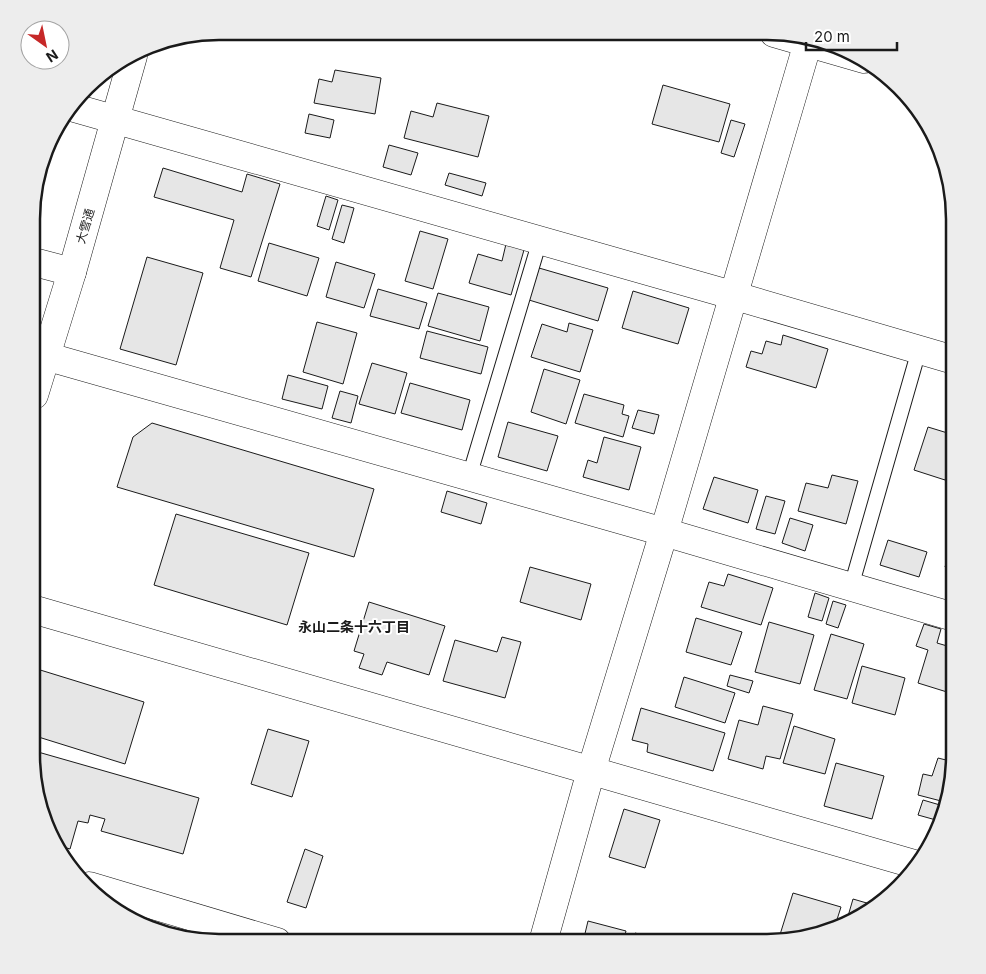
<svg xmlns="http://www.w3.org/2000/svg" width="986" height="974" font-family="Inter,'Noto Sans JP',sans-serif">
	<rect width="100%" height="100%" fill="#fff"/>
	<g fill="#e6e6e6" stroke="#1a1a1a">
		<polygon points="335,70 381,78 375,114 314,103 319,79 332,82"/>
		<polygon points="663,85 730,104 719,142 652,124"/>
		<polygon points="437,103 489,116 478,157 404,138 411,111 433,117"/>
		<polygon points="309,114 334,120 330,138 305,133"/>
		<polygon points="731,120 745,124 734,157 721,153"/>
		<polygon points="389,145 418,153 411,175 383,167"/>
		<polygon points="163,168 242,192 247,174 280,184 251,277 220,268 234,220 154,197"/>
		<polygon points="449,173 486,183 482,196 445,185"/>
		<polygon points="326,196 338,200 329,230 317,226"/>
		<polygon points="342,205 354,208 344,243 332,239"/>
		<polygon points="420,231 448,239 433,289 405,281"/>
		<polygon points="269,243 319,258 307,296 258,281"/>
		<polygon points="506,244 524,250 511,295 469,283 478,254 502,261"/>
		<polygon points="147,257 203,273 176,365 120,349"/>
		<polygon points="336,262 375,274 364,308 326,297"/>
		<polygon points="539,268 608,288 598,321 529,300"/>
		<polygon points="378,289 427,303 419,329 370,316"/>
		<polygon points="633,291 689,308 678,344 622,328"/>
		<polygon points="438,293 489,307 480,341 428,326"/>
		<polygon points="317,322 357,333 343,384 303,372"/>
		<polygon points="569,323 593,330 580,372 531,357 542,324 567,332"/>
		<polygon points="427,331 488,347 481,374 420,358"/>
		<polygon points="783,335 828,349 816,388 746,367 751,351 762,354 766,341 781,345"/>
		<polygon points="372,363 407,373 395,414 359,404"/>
		<polygon points="544,369 580,380 566,424 531,412"/>
		<polygon points="288,375 328,386 322,409 282,399"/>
		<polygon points="410,383 470,400 462,430 401,413"/>
		<polygon points="340,391 358,396 351,423 332,418"/>
		<polygon points="584,394 624,405 622,414 629,416 623,437 575,423"/>
		<polygon points="638,410 659,415 654,434 632,428"/>
		<polygon points="508,422 558,436 547,471 498,457"/>
		<polygon points="152,423 374,489 354,557 117,487 133,437"/>
		<polygon points="928,427 954,435 954,451 945,480 914,470"/>
		<polygon points="604,437 641,447 629,490 583,477 588,460 597,463"/>
		<polygon points="954,463 954,482 949,481"/>
		<polygon points="832,475 858,481 846,524 798,511 806,483 828,488"/>
		<polygon points="714,477 758,490 748,523 703,509"/>
		<polygon points="447,491 487,503 481,524 441,512"/>
		<polygon points="766,496 785,501 775,534 756,529"/>
		<polygon points="176,514 309,553 287,625 154,585"/>
		<polygon points="790,518 813,525 805,551 782,543"/>
		<polygon points="888,540 927,552 919,577 880,565"/>
		<polygon points="953,540 954,541 954,569 945,567"/>
		<polygon points="530,567 591,584 581,620 520,602"/>
		<polygon points="728,574 773,588 761,625 701,607 709,582 724,586"/>
		<polygon points="815,593 829,598 822,621 808,617"/>
		<polygon points="833,601 846,605 838,628 826,624"/>
		<polygon points="369,602 445,626 429,675 387,662 382,675 359,668 364,654 354,651"/>
		<polygon points="696,618 742,632 731,665 686,652"/>
		<polygon points="769,622 814,635 800,684 755,672"/>
		<polygon points="924,624 941,629 937,643 954,648 954,670 947,692 918,683 928,650 916,646"/>
		<polygon points="831,634 864,644 847,699 814,690"/>
		<polygon points="502,637 521,642 505,698 443,681 455,640 497,652"/>
		<polygon points="862,666 905,678 895,715 852,703"/>
		<polygon points="37,669 144,702 125,764 32,735 32,672"/>
		<polygon points="730,675 753,681 749,693 727,686"/>
		<polygon points="684,677 735,693 725,723 675,707"/>
		<polygon points="954,697 954,722 948,720"/>
		<polygon points="763,706 793,714 780,759 766,756 763,769 728,759 739,720 758,725"/>
		<polygon points="641,708 725,733 713,771 647,752 648,744 632,740"/>
		<polygon points="794,726 835,739 825,774 783,763"/>
		<polygon points="268,729 309,741 292,797 251,784"/>
		<polygon points="38,752 199,798 183,854 101,831 105,819 90,815 88,823 78,821 70,849 57,845 41,816 32,770"/>
		<polygon points="938,758 954,762 945,802 918,795 923,774 932,776"/>
		<polygon points="836,763 884,776 872,819 824,806"/>
		<polygon points="923,800 940,805 936,820 918,815"/>
		<polygon points="624,809 660,820 645,868 609,857"/>
		<polygon points="305,849 323,856 306,908 287,902"/>
		<polygon points="793,893 841,907 834,929 828,933 782,942 778,941"/>
		<polygon points="853,899 877,906 846,923"/>
		<polygon points="588,921 626,931 623,942 583,942"/>
		<polygon points="635,933 669,942 632,942"/>
	</g>
	<g fill="none" stroke-linecap="round" stroke-linejoin="round">
		<defs>
			<g id="lane">
				<polyline points="469,477 540,240"/>
				<polyline points="851,587 919,350"/>
			</g>
			<g id="street">
				<polyline points="774,33 864,59"/>
				<polyline points="71,107 732,295 954,360"/>
				<polyline points="34,262 72,272"/>
				<polyline points="45,356 664,532 954,617"/>
				<polyline points="32,609 914,864"/>
				<polyline points="89,886 277,942"/>
				<polyline points="543,942 591,771 664,532 809,39"/>
			</g>
			<polyline id="highway" points="34,395 72,272 133,56"/>
		</defs>
		<use href="#lane" stroke="#1a1a1a" stroke-width="16"/>
		<use href="#street" stroke="#1a1a1a" stroke-width="29"/>
		<use href="#highway" stroke="#1a1a1a" stroke-width="29"/>
		<use href="#lane" stroke="#fff" stroke-width="14"/>
		<use href="#street" stroke="#fff" stroke-width="28"/>
		<use href="#highway" stroke="#fff" stroke-width="28"/>
	</g>
	<g text-anchor="middle" dominant-baseline="central" stroke-width="4" stroke-linejoin="round" paint-order="stroke">
		<g font-size="12" fill="#1a1a1a" stroke="#fff">
			<text transform="translate(85 226) rotate(-74)">大雪通</text>
		</g>
		<g font-size="14" font-weight="bold" fill="#1a1a1a" stroke="#fff">
			<text x="354" y="626">永山二条十六丁目</text>
		</g>
	</g>
	<path d="M0 0H986V974H0ZM219 40H767A179 179 0 0 1 946 219V755A179 179 0 0 1 767 934H219A179 179 0 0 1 40 755V219A179 179 0 0 1 219 40Z" fill="#ededed" fill-rule="evenodd"/>
	<path fill="none" stroke="#1a1a1a" stroke-width="2.5" d="M219 40H767A179 179 0 0 1 946 219V755A179 179 0 0 1 767 934H219A179 179 0 0 1 40 755V219A179 179 0 0 1 219 40Z"/>
	<g transform="translate(45 45) rotate(147)"><circle r="24" fill="#ffffff" stroke="#a3a3a3"/>
	<path d="M0-4L9 19L0 12L-9 19Z" fill="#c62828"/>
	<text y="-8" font-size="14" font-weight="bold" text-anchor="middle" fill="#1a1a1a">N</text>
	</g>
	<path d="M806 42v8h91v-8" fill="none" stroke="#1a1a1a" stroke-width="2.5"/>
	<text x="814" y="42" font-size="15" fill="#1a1a1a" stroke="#ffffff" stroke-width="4" paint-order="stroke">20 m</text>
</svg>
